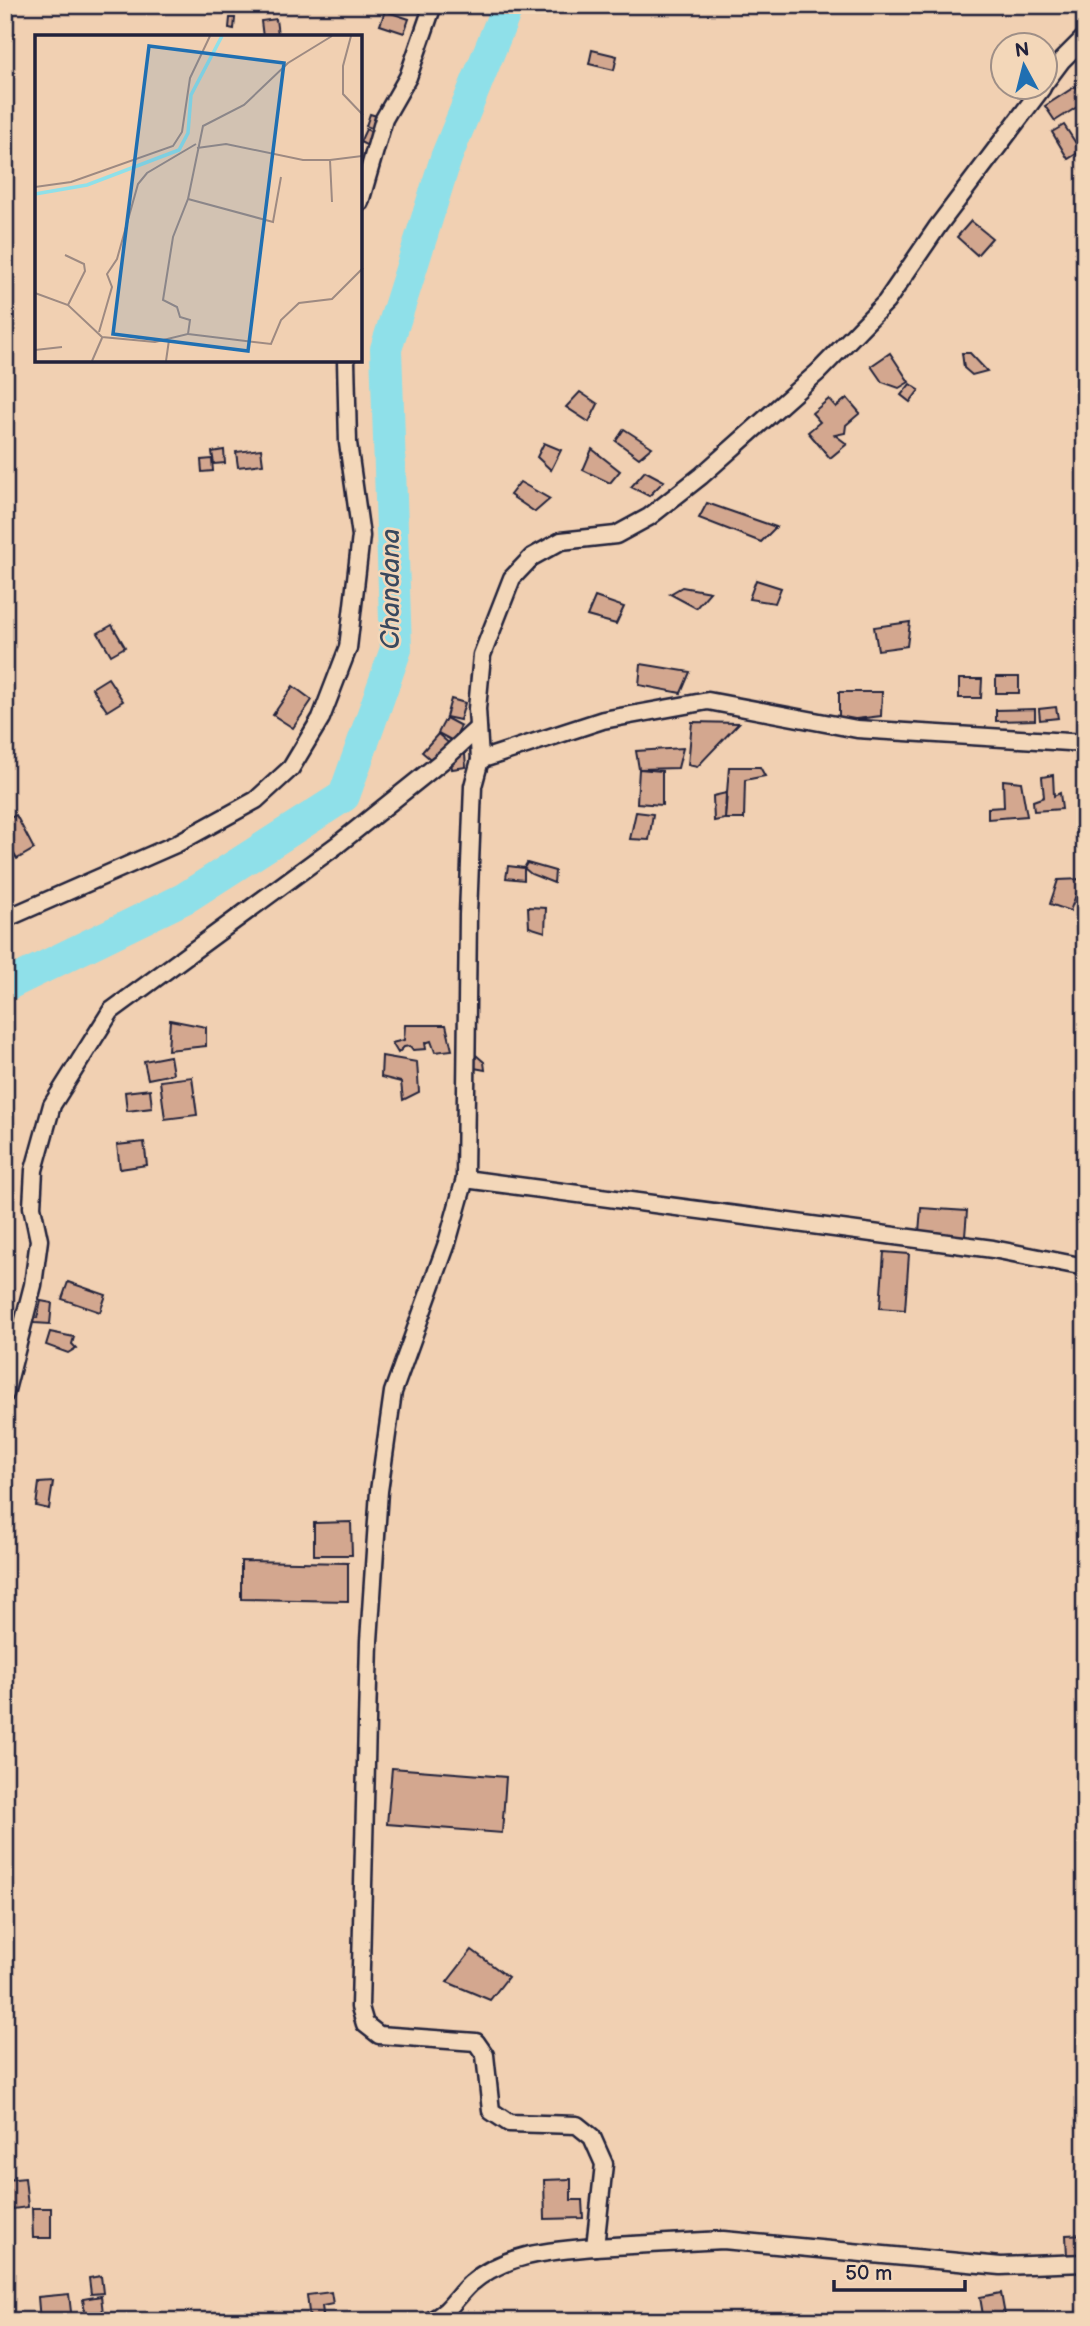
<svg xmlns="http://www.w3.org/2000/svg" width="1090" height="2326" font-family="'Balsamiq Sans',sans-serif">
	<rect width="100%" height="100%" fill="#f1d0b2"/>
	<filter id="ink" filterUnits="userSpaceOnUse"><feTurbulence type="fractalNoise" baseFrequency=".0143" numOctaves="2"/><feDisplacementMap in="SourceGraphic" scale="14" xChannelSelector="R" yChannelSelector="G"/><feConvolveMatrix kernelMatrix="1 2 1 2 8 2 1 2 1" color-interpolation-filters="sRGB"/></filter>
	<g filter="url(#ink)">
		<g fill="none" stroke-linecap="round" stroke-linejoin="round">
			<polyline stroke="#8fe0e9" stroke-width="32" points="5,986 185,898 344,796 396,649 386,349 446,158 508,5"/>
		</g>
		<g fill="#d3a78f" stroke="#22223b" stroke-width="2">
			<polygon points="385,11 409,19 404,33 380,25"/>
			<polygon points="230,18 235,18 234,29 229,28"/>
			<polygon points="276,19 278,35 263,37 261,21"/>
			<polygon points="592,50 617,56 614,70 589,64"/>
			<polygon points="1076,86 1085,102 1055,121 1045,106"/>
			<polygon points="370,114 380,117 376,130 366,126"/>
			<polygon points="1064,125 1081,151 1068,159 1052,132"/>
			<polygon points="366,129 374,133 368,146 360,142"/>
			<polygon points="971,221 992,238 977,255 957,237"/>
			<polygon points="890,353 909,382 899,388 882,382 871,366"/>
			<polygon points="962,353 970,353 987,371 972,375 964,368"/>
			<polygon points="910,384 919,390 910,402 901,395"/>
			<polygon points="580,392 598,404 589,422 566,407"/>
			<polygon points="847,398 860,413 846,425 845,433 835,435 847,444 830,458 808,432 820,422 812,413 829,399 836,407"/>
			<polygon points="624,429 652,447 639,458 616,441"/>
			<polygon points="544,443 561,450 551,470 537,457"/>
			<polygon points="261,449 263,464 238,467 236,452"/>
			<polygon points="592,449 620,471 610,483 583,470"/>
			<polygon points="224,450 225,463 214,464 212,452"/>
			<polygon points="212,459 213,471 202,472 201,460"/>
			<polygon points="645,471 664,481 649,496 631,487"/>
			<polygon points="520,482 550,499 535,512 510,495"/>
			<polygon points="707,503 776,527 761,542 699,518"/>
			<polygon points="756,580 781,588 775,603 749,599"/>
			<polygon points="682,587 710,592 696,608 670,594"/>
			<polygon points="595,597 624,607 616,624 587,616"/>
			<polygon points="910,622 907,646 878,650 874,627"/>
			<polygon points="112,625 125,647 111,655 98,633"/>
			<polygon points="641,664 690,672 681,693 639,685"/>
			<rect x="996" y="677" width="23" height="16"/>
			<polygon points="108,678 123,701 107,711 92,688"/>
			<polygon points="959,679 982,679 981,698 959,698"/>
			<polygon points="293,686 312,700 293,728 273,715"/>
			<polygon points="839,692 882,692 881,716 839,721"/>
			<polygon points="451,699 465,703 460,720 446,717"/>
			<polygon points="1056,707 1058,718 1040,720 1039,709"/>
			<polygon points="1035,709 1035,720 996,721 996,710"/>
			<polygon points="446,718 461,726 453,741 438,733"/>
			<polygon points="692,722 739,723 697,767 688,765"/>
			<polygon points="438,734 451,745 435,763 422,752"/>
			<polygon points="683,748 678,768 639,769 636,751"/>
			<polygon points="465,754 466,767 452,769 450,756"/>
			<polygon points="729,767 760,767 765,776 745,780 744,819 725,819"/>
			<polygon points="639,769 662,771 662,805 637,803"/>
			<polygon points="1053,775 1054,796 1060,793 1062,809 1034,811 1033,801 1044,797 1042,777"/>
			<polygon points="1003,780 1021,782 1027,816 988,819 988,808 1004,807"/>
			<polygon points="726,793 725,819 714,821 713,796"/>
			<polygon points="636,812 653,814 649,840 630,839"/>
			<polygon points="16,815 34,849 17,859 5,840 5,820"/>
			<polygon points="527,863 555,871 554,883 531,874 524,868"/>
			<polygon points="508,866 524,868 524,880 506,878"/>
			<polygon points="1082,879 1070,911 1050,904 1058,880"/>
			<polygon points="528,907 546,908 545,932 529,927"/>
			<polygon points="170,1020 206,1027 206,1046 168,1050"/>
			<polygon points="405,1025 446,1025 452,1050 435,1052 431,1041 425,1043 426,1049 413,1050 410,1046 404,1047 398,1053 392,1043 404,1040"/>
			<polygon points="476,1055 484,1062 485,1070 469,1067"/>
			<polygon points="170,1056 173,1074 148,1079 144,1061"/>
			<polygon points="382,1056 417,1062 419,1092 403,1100 401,1082 381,1077"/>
			<polygon points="192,1077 197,1115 165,1119 160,1081"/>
			<polygon points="150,1089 152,1108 127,1111 125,1092"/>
			<polygon points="144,1142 147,1165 120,1169 117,1145"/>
			<polygon points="921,1208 967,1211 965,1236 919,1232"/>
			<polygon points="884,1252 909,1254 905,1310 880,1308"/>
			<polygon points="68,1282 106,1295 100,1312 62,1299"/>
			<polygon points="41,1301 52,1303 50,1324 34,1323 28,1318 37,1318"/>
			<polygon points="50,1332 74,1337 72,1344 76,1348 68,1353 46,1345"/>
			<polygon points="53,1482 49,1509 36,1506 39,1483"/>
			<polygon points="351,1522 352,1555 314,1555 314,1523"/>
			<polygon points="241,1561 348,1563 348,1601 241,1599"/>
			<polygon points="392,1768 506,1777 502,1833 387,1824"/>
			<polygon points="472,1950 508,1977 490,2000 447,1982"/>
			<polygon points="25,2178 28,2207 5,2210 5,2180"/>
			<polygon points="571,2179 571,2200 582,2200 583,2218 545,2219 544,2180"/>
			<polygon points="32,2208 51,2208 51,2238 33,2238"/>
			<polygon points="1085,2234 1085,2256 1067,2257 1066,2235"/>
			<polygon points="101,2276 103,2293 91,2294 89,2278"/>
			<polygon points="331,2292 333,2304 322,2306 324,2321 310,2321 307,2295"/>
			<polygon points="1001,2293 1006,2321 984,2321 980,2297"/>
			<polygon points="69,2294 72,2321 40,2321 38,2297"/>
			<polygon points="101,2296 104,2321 86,2321 83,2299"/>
			<polygon points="803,2316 804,2321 785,2321 784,2317"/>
		</g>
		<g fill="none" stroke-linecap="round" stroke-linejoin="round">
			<defs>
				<g id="street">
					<polyline points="1044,84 1062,60 1085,37"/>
					<polyline points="360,202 384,119 408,77 433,5"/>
					<polyline points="480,760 603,720 708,701 857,729 1085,743"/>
					<polyline points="5,919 176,844 256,800 291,768 321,718 348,648 361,536 348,443 346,360"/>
					<polyline points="465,1179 468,915 473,786 480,760 477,709 482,655 512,578 532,557 561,541 616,535 649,517 701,476 818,372 886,302 938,226 1042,88"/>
					<polyline points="5,1394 33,1285 39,1240 32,1207 34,1170 52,1105 111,1011 337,845 442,761 478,728"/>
					<polyline points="595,2247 723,2240 1001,2266 1085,2263"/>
					<path d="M430,2321C451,2311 454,2299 470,2284C505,2253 551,2251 595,2247L604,2164L592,2137L577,2125L509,2123L491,2111L485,2055L476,2042L379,2035L365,2024L360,2007L369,1641L379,1491L393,1392L447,1243L465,1179L993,1249L1085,1267"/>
				</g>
			</defs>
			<use href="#street" stroke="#22223b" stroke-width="21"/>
			<use href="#street" stroke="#f3d7b9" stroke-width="16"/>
		</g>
	</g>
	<g text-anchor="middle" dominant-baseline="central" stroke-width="5" stroke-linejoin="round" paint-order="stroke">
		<g font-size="26" font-style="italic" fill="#38485e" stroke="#f3d7b9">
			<text transform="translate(391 589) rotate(-90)">Chandana</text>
		</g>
	</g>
	<g transform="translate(35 35)">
		<rect width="327" height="327" fill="#f1d0b2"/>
		<path fill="none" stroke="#8fe0e9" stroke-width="3.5" d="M0,159L52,150L144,115L153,98L156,60L187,1"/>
		<path fill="none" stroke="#9e8a82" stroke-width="2" d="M316,1L308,31V59L328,80M162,113L191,109L268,125H295L297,167M295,125L327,121M0,152L36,147L138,111L147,97L155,43L175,1M153,164L168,91L209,70L253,28L297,1M30,220L49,229L50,236L33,270M0,258L33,270L67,302L120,307L153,299L155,285L145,282L142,272L128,265L138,202L153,164L238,187L246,142M64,297L77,252L72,239L82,224L103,149L112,138L161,109M153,299L236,309L246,285L264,268L297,264L328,233M0,315L27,312M57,326L67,303M131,326L134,305"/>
		<path fill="#1f6fb2" fill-opacity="0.15" stroke="#1f6fb2" stroke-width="3.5" d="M114,11L249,28L213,316L78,299Z"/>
		<rect width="327" height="327" fill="none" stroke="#22223b" stroke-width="3.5"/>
	</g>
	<rect width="1090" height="2326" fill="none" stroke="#f3d7b9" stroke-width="28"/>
	<rect x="14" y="14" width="1062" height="2298" fill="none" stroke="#22223b" stroke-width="2.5" filter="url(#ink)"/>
	<g transform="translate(1024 66) rotate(353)"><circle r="33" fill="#f3d7b9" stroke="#9f8f87" stroke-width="2"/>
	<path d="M0-5L12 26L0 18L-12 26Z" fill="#1f6fb2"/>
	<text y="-10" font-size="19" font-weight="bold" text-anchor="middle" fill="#22223b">N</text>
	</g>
	<path d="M834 2280v10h131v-10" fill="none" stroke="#22223b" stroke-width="3.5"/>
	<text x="845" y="2280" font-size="21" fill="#22223b" stroke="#f3d7b9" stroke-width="5" paint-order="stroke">50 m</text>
</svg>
